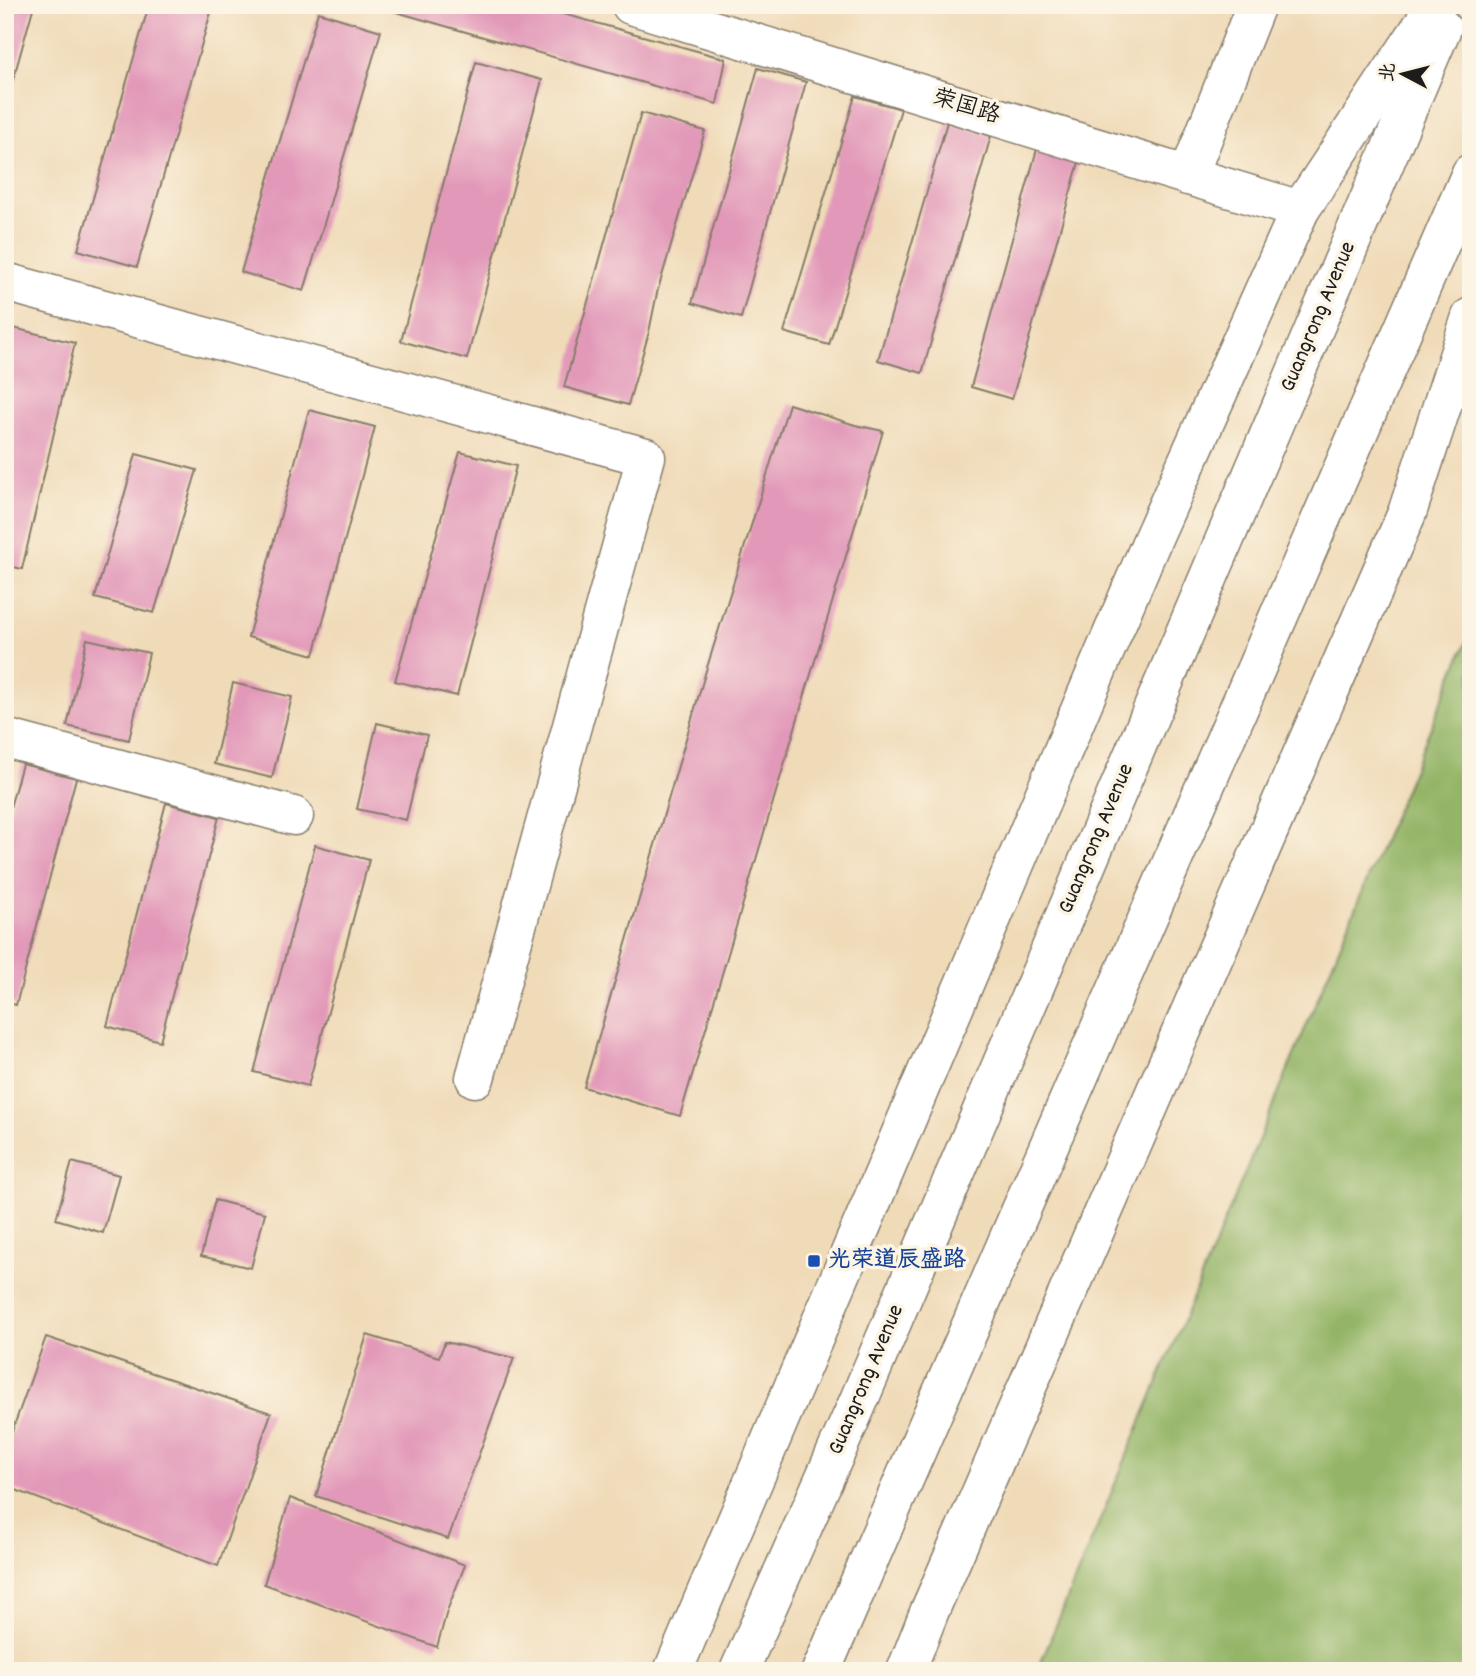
<svg xmlns="http://www.w3.org/2000/svg" width="1476" height="1676" font-family="Dekko,'LXGW WenKai TC',sans-serif">
	<rect width="100%" height="100%" fill="#fcf5e5"/>
	<filter id="ink" filterUnits="userSpaceOnUse"><feTurbulence type="fractalNoise" baseFrequency=".0143" numOctaves="2"/><feDisplacementMap in="SourceGraphic" scale="14" xChannelSelector="R" yChannelSelector="G"/><feConvolveMatrix kernelMatrix="1 2 1 2 8 2 1 2 1" color-interpolation-filters="sRGB"/></filter>
	<filter id="wash" filterUnits="userSpaceOnUse"><feTurbulence type="fractalNoise" baseFrequency=".00686" numOctaves="4" result="noise"/><feDisplacementMap in="SourceGraphic" scale="28" xChannelSelector="R" yChannelSelector="G"/><feGaussianBlur stdDeviation="1.57" result="paint"/><feColorMatrix in="noise" values="0 0 0 0 0 0 0 0 0 0 0 0 0 0 0 0 0 1.4 0 .05"/><feComposite in="paint" operator="in"/></filter>
	<g filter="url(#wash)">
		<rect width="100%" height="100%" fill="#f0dbb9"/>
		<polygon fill="#94b568" stroke="#586842" stroke-width="2" points="1471,631 1471,1671 1037,1671"/>
		<g id="blocks">
			<g fill="#e299b9">
				<polygon points="5,5 34,5 6,105 5,105"/>
				<polygon points="149,5 213,5 137,267 78,250"/>
				<polygon points="372,5 531,5 726,59 717,104"/>
				<polygon points="318,12 381,31 304,291 241,272"/>
				<polygon points="476,62 542,80 467,359 401,341"/>
				<polygon points="758,68 806,82 741,318 692,303"/>
				<polygon points="855,96 901,109 829,345 784,332"/>
				<polygon points="641,113 705,131 657,293 649,332 628,405 564,387"/>
				<polygon points="947,122 991,136 922,373 878,360"/>
				<polygon points="1037,149 1079,162 1012,399 971,387"/>
				<polygon points="5,326 75,343 22,569 5,565"/>
				<polygon points="789,404 855,425 883,431 680,1116 584,1087 705,674"/>
				<polygon points="309,410 375,427 314,655 248,637"/>
				<polygon points="460,452 516,466 457,696 395,681"/>
				<polygon points="136,454 197,470 154,613 95,598"/>
				<polygon points="87,639 149,653 129,740 67,726"/>
				<polygon points="233,683 292,697 272,778 214,764"/>
				<polygon points="377,723 427,735 406,820 357,809"/>
				<polygon points="22,764 76,778 16,1005 5,1002 5,826"/>
				<polygon points="166,803 219,817 160,1041 107,1026"/>
				<polygon points="315,845 369,860 308,1086 254,1072"/>
				<polygon points="72,1162 119,1175 103,1233 56,1219"/>
				<polygon points="215,1200 265,1213 251,1268 201,1256"/>
				<polygon points="367,1335 439,1357 445,1342 514,1358 448,1539 316,1496"/>
				<polygon points="46,1337 271,1413 218,1566 5,1486 5,1451"/>
				<polygon points="290,1498 465,1565 447,1611 437,1647 264,1584"/>
			</g>
		</g>
	</g>
	<g filter="url(#ink)">
		<use href="#blocks" fill-opacity="0" stroke="#867c6a" stroke-width="2"/>
		<g fill="none" stroke-linecap="round" stroke-linejoin="round">
			<defs>
				<g id="minor">
					<polyline points="631,5 1300,210"/>
					<polyline points="1188,176 1256,5"/>
					<polyline points="5,282 646,457 475,1078"/>
					<polyline points="5,738 294,816"/>
				</g>
				<g id="major">
					<polyline points="673,1671 1153,538 1300,210 1436,5"/>
					<polyline points="739,1671 856,1407 1442,28"/>
					<polyline points="821,1671 1471,173"/>
					<polyline points="906,1671 930,1610 1407,513 1471,317"/>
				</g>
			</defs>
			<use href="#minor" stroke="#867c6a" stroke-width="41"/>
			<use href="#major" stroke="#867c6a" stroke-width="41"/>
			<use href="#minor" stroke="#fff" stroke-width="38"/>
			<use href="#major" stroke="#fff" stroke-width="38"/>
		</g>
	</g>
	<rect fill="#1a4fb4" stroke="#fcf5e5" stroke-width="2.5" x="807" y="1254" width="14" height="14" rx="3.5"/>
	<g text-anchor="middle" dominant-baseline="central" stroke-width="7" stroke-linejoin="round" paint-order="stroke">
		<g font-size="23" fill="#1c1c1c" stroke="#fcf5e5">
			<text transform="translate(966 108) rotate(17)">荣国路</text>
			<text transform="translate(1319 317) rotate(-67)">Guangrong Avenue</text>
			<text transform="translate(1097 839) rotate(-67)">Guangrong Avenue</text>
			<text transform="translate(867 1380) rotate(-67)">Guangrong Avenue</text>
		</g>
		<g font-size="23" font-weight="bold" fill="#164399" stroke="#fcf5e5" text-anchor="start">
			<text x="828" y="1261">光荣道辰盛路</text>
		</g>
	</g>
	<rect width="1476" height="1676" fill="none" stroke="#fcf5e5" stroke-width="28"/>
	<g transform="translate(1403 74) rotate(277)" stroke="#fcf5e5" stroke-width="5" paint-order="stroke">
	<path d="M0-5L12 26L0 18L-12 26Z" fill="#1c1c1c"/>
	<text y="-10" font-size="19" font-weight="bold" text-anchor="middle" fill="#1c1c1c">北</text>
	</g>
</svg>
